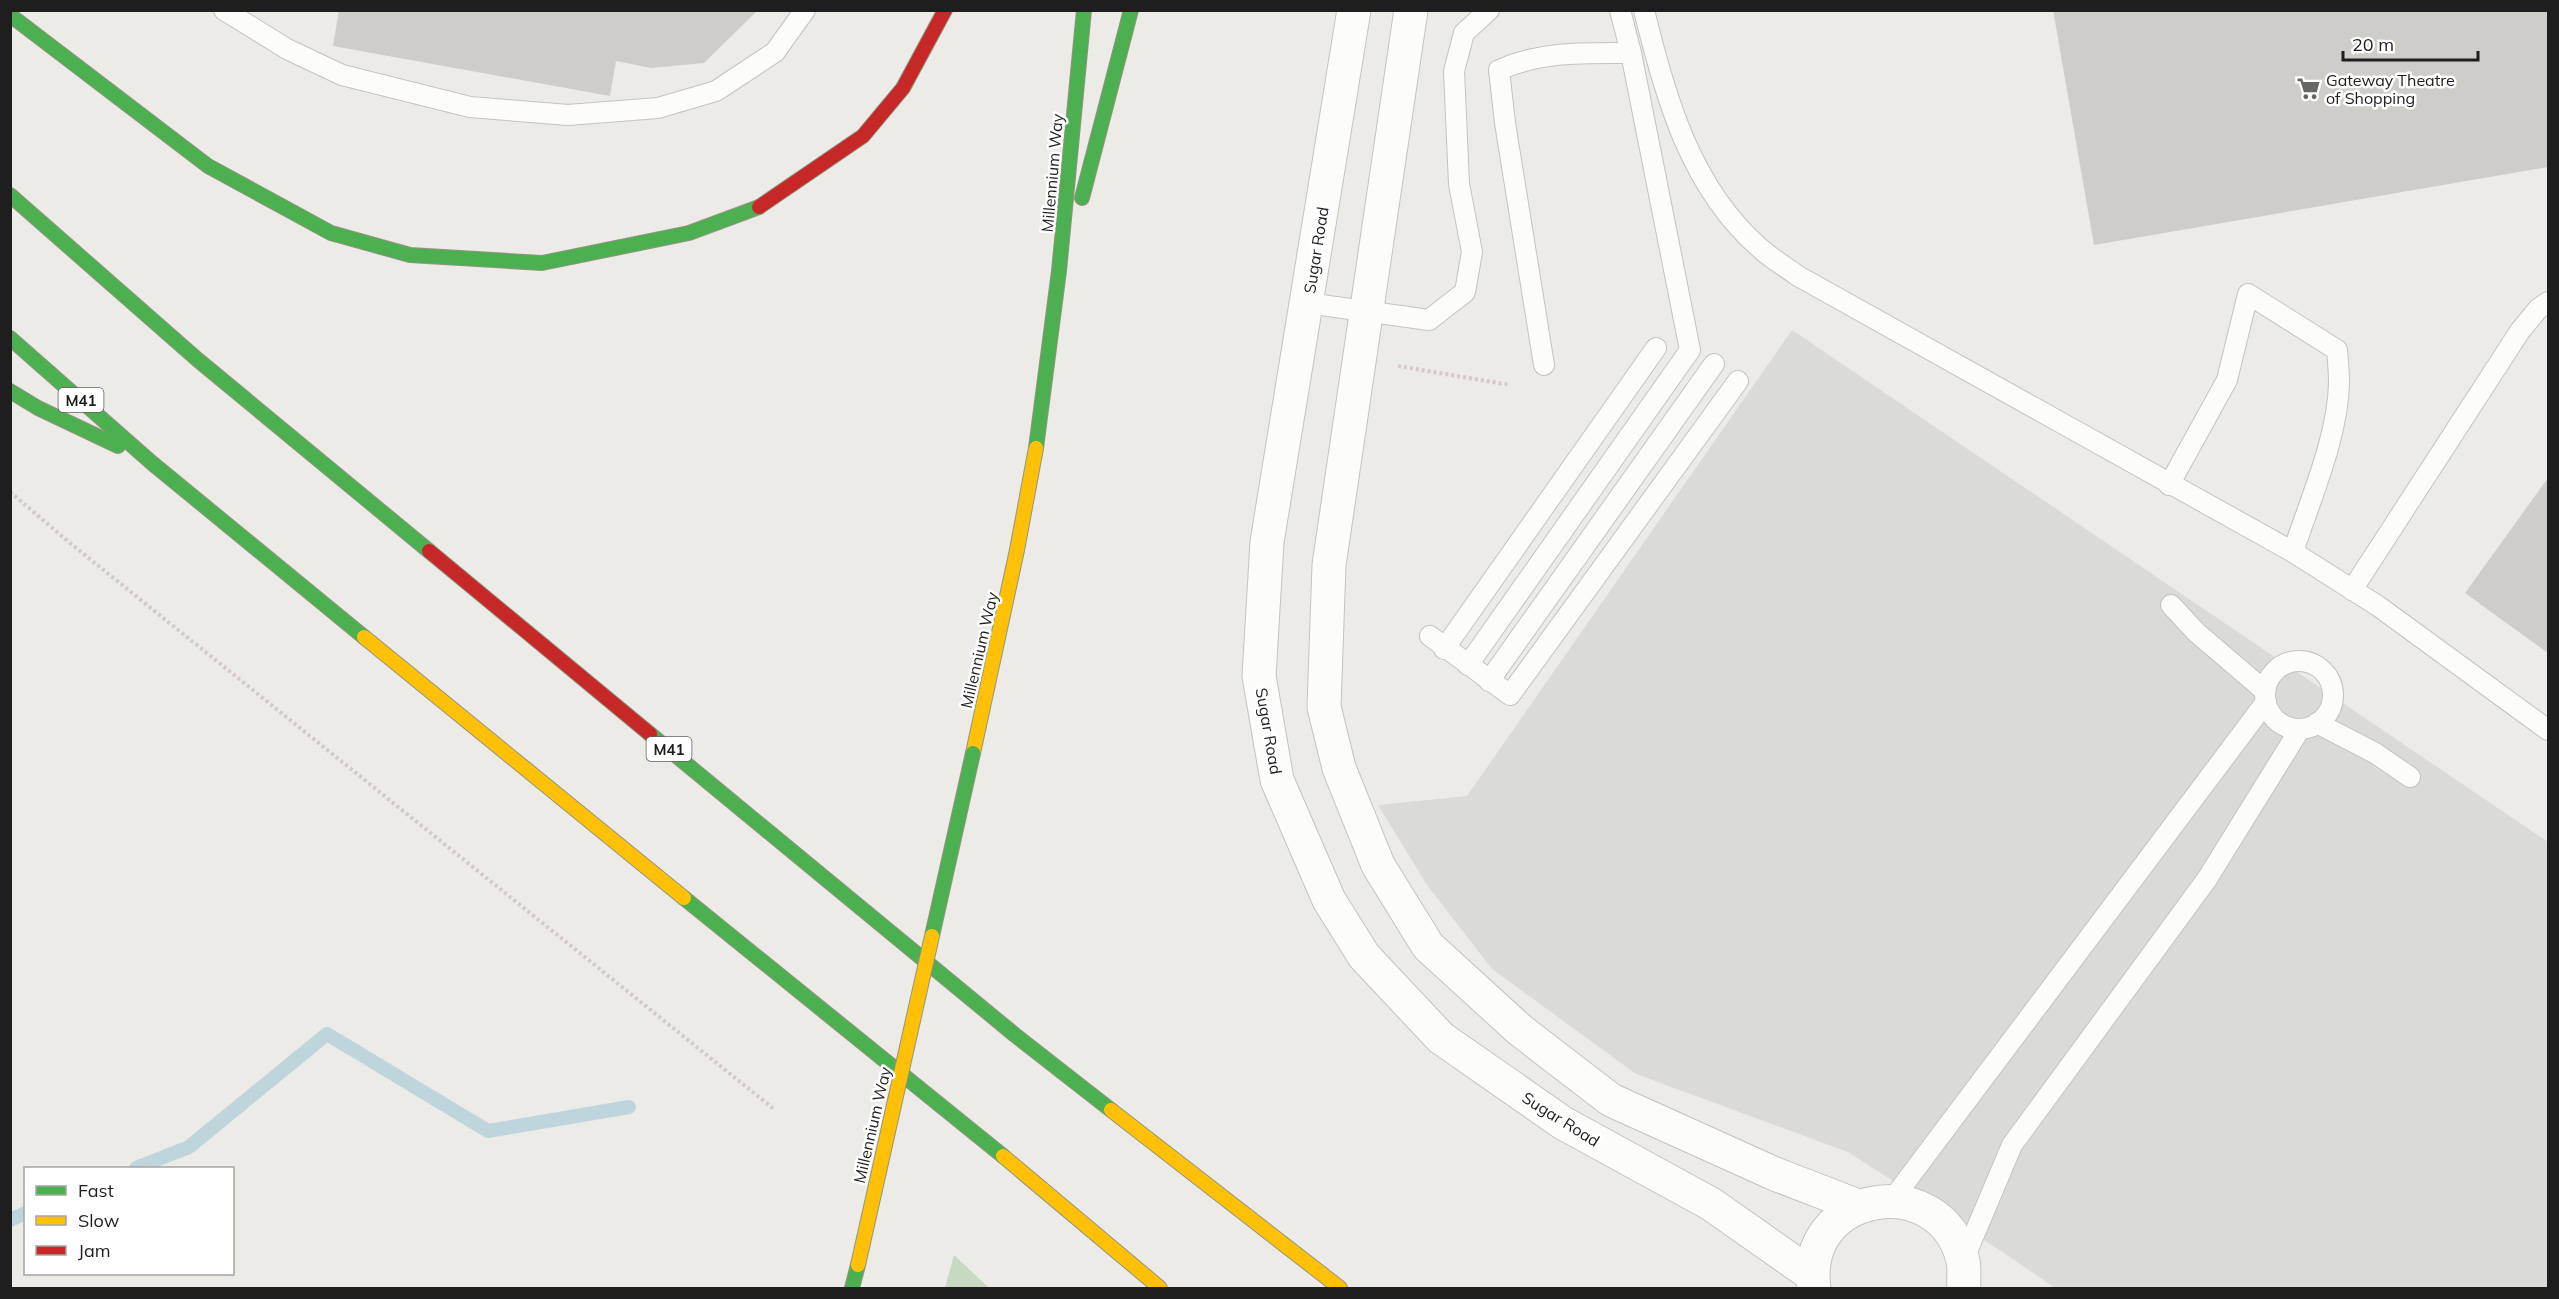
<svg xmlns="http://www.w3.org/2000/svg" width="2559" height="1299" font-family="Mulish,sans-serif">
	<rect width="100%" height="100%" fill="#ecebe7"/>
	<polygon fill="#dadad8" points="1792,330 2548,842 2548,1288 2055,1288 2007,1255 1848,1152 1636,1074 1492,969 1427,885 1378,805 1467,796"/>
	<polygon fill="#c7d9bf" points="954,1255 989,1288 945,1288"/>
	<g fill="none" stroke-linecap="round" stroke-linejoin="round">
		<g stroke="#bed5dc" stroke-width="14">
			<polyline points="136,1168 189,1147 327,1034 488,1131 629,1107"/>
			<polyline points="10,1220 26,1213"/>
		</g>
	</g>
	<g fill="#cfcdca">
		<polygon points="339,10 758,10 704,63 651,68 616,61 610,96 333,46"/>
		<polygon points="2053,10 2548,10 2548,167 2094,245"/>
		<polygon points="2548,478 2548,653 2465,593"/>
	</g>
	<g fill="none" stroke-linecap="round" stroke-linejoin="round">
		<defs>
			<g id="lane">
				<polyline points="224,10 287,49 342,75 470,107 568,115 658,108 716,91 775,52 805,10"/>
				<path d="M1644,10C1665,97 1691,189 1761,249C1772,259 1786,267 1798,276L2293,552L2378,606L2548,730"/>
				<polyline points="1307,303 1429,320 1465,292 1472,252 1459,184 1454,71 1464,33 1489,10"/>
				<path d="M1544,365L1505,123L1499,70C1541,51 1585,53 1631,53L1620,10"/>
				<path d="M2169,485L2227,380L2248,294L2337,350C2338,361 2339,372 2339,383C2338,437 2310,500 2293,552"/>
				<polyline points="2352,590 2520,331 2538,309 2548,302"/>
				<polyline points="2171,605 2196,632 2265,691"/>
				<polyline points="1430,636 1510,695 1738,381"/>
				<polyline points="1444,649 1656,348"/>
				<circle cx="2299" cy="695" r="34"/>
				<polyline points="1468,665 1690,350 1631,53"/>
				<polyline points="1489,681 1714,364"/>
				<polyline points="2317,723 2375,753 2410,777"/>
				<polyline points="1892,1200 2266,702"/>
				<polyline points="1963,1261 2012,1145 2207,879 2300,729"/>
			</g>
			<g id="street">
				<polyline points="1354,10 1267,542 1259,676 1277,780 1329,900 1364,956 1441,1038 1563,1123 1711,1204 1812,1275"/>
				<polyline points="1411,10 1329,565 1324,707 1339,768 1378,865 1428,946 1520,1030 1611,1100 1775,1174 1858,1206"/>
				<path d="M1814,1288C1800,1190 1942,1168 1963,1261C1965,1269 1963,1280 1964,1288"/>
			</g>
			<g id="fast">
				<polyline points="10,15 208,166 331,233 410,255 542,263 689,233 759,207"/>
				<polyline points="10,195 198,360 429,551"/>
				<polyline points="1082,198 1131,10"/>
				<polyline points="10,338 152,463 364,637"/>
				<polyline points="10,391 38,408 118,446"/>
				<polyline points="1036,448 1059,271 1084,10"/>
				<polyline points="650,734 1015,1035 1111,1110"/>
				<polyline points="684,898 1003,1156"/>
				<polyline points="852,1288 858,1265"/>
			</g>
			<g id="slow">
				<polyline points="364,637 684,898"/>
				<polyline points="973,753 1017,550 1036,448"/>
				<polyline points="1111,1110 1340,1288"/>
				<polyline points="1003,1156 1160,1288"/>
			</g>
			<g id="jam">
				<polyline points="759,207 863,136 903,88 945,10"/>
				<polyline points="429,551 650,734"/>
			</g>
		</defs>
		<use href="#lane" stroke="#c3c3c1" stroke-width="22"/>
		<use href="#street" stroke="#c3c3c1" stroke-width="35"/>
		<use href="#fast" stroke="#929581" stroke-width="16"/>
		<use href="#slow" stroke="#929581" stroke-width="16"/>
		<use href="#jam" stroke="#929581" stroke-width="16"/>
		<g stroke="#d5cac7" stroke-width="4" stroke-dasharray="3 3" stroke-linecap="butt">
			<polyline points="1398,366 1510,385"/>
			<polyline points="10,492 70,543 775,1110"/>
		</g>
		<use href="#lane" stroke="#fcfcfb" stroke-width="20"/>
		<use href="#street" stroke="#fcfcfb" stroke-width="33"/>
		<use href="#fast" stroke="#4caf50" stroke-width="14"/>
		<use href="#slow" stroke="#ffc107" stroke-width="14"/>
		<use href="#jam" stroke="#c62828" stroke-width="14"/>
		<defs>
			<polyline id="fast-bridge" points="932,936 973,753"/>
			<polyline id="slow-bridge" points="858,1265 932,936"/>
		</defs>
		<use href="#fast-bridge" stroke="#929581" stroke-width="16" stroke-linecap="butt"/>
		<use href="#slow-bridge" stroke="#929581" stroke-width="16" stroke-linecap="butt"/>
		<use href="#fast-bridge" stroke="#4caf50" stroke-width="14"/>
		<use href="#slow-bridge" stroke="#ffc107" stroke-width="14"/>
	</g>
	<defs>
		<symbol id="supermarket-bare" viewBox="-9 -9 18 18"><path d="M-6-5.5h2.5l.6 2H6L4.5 2H-2.5L-4.4-4H-6ZM-1.5 3.2a1.3 1.3 0 1 0 .1 0ZM3 3.2a1.3 1.3 0 1 0 .1 0Z" fill="#666664" stroke="#fff" stroke-width="2.5" paint-order="stroke"/></symbol>
	</defs>
	<g fill-rule="evenodd">
		<use href="#supermarket-bare" x="2292" y="72" width="33" height="33"/>
	</g>
	<g text-anchor="middle" dominant-baseline="central" stroke-width="5" stroke-linejoin="round" paint-order="stroke">
		<g fill="#fff" stroke="#626262" stroke-width="1.5">
			<rect x="58.5" y="388" width="45" height="24" rx="4.5"/>
			<rect x="646.5" y="737" width="45" height="24" rx="4.5"/>
		</g>
		<g font-size="15" font-weight="bold" fill="#1e1e1e">
			<text x="81" y="400">M41</text>
			<text x="669" y="749">M41</text>
		</g>
		<g font-size="16" fill="#1e1e1e" stroke="#fff" text-anchor="start">
			<text x="2326" y="80">Gateway Theatre<tspan x="2326" dy="18">of Shopping</tspan></text>
		</g>
		<g font-size="16" fill="#1e1e1e" stroke="#fff">
			<text transform="translate(1052 173) rotate(-85)">Millennium Way</text>
			<text transform="translate(1316 250) rotate(-81)">Sugar Road</text>
			<text transform="translate(979 650) rotate(-77)">Millennium Way</text>
			<text transform="translate(1269 731) rotate(80)">Sugar Road</text>
			<text transform="translate(1561 1119) rotate(32)">Sugar Road</text>
			<text transform="translate(872 1125) rotate(-77)">Millennium Way</text>
		</g>
	</g>
	<rect width="2559" height="1299" fill="none" stroke="#1e1e1e" stroke-width="24"/>
	<rect x="24" y="1167" width="210" height="108" fill="#ffffff" stroke="#a5a5a5" stroke-width="1.5"/>
	<rect x="36" y="1186" width="30" height="9" fill="#4caf50" stroke="#a5a5a5" stroke-width="1.5"/>
	<text x="78" y="1197" font-size="18" fill="#1e1e1e">Fast</text>
	<rect x="36" y="1216" width="30" height="9" fill="#ffc107" stroke="#a5a5a5" stroke-width="1.5"/>
	<text x="78" y="1227" font-size="18" fill="#1e1e1e">Slow</text>
	<rect x="36" y="1246" width="30" height="9" fill="#c62828" stroke="#a5a5a5" stroke-width="1.5"/>
	<text x="78" y="1257" font-size="18" fill="#1e1e1e">Jam</text>
	<path d="M2343 51v9h135v-9" fill="none" stroke="#1e1e1e" stroke-width="3"/>
	<text x="2352" y="51" font-size="18" fill="#1e1e1e" stroke="#ffffff" stroke-width="4.5" paint-order="stroke">20 m</text>
</svg>
